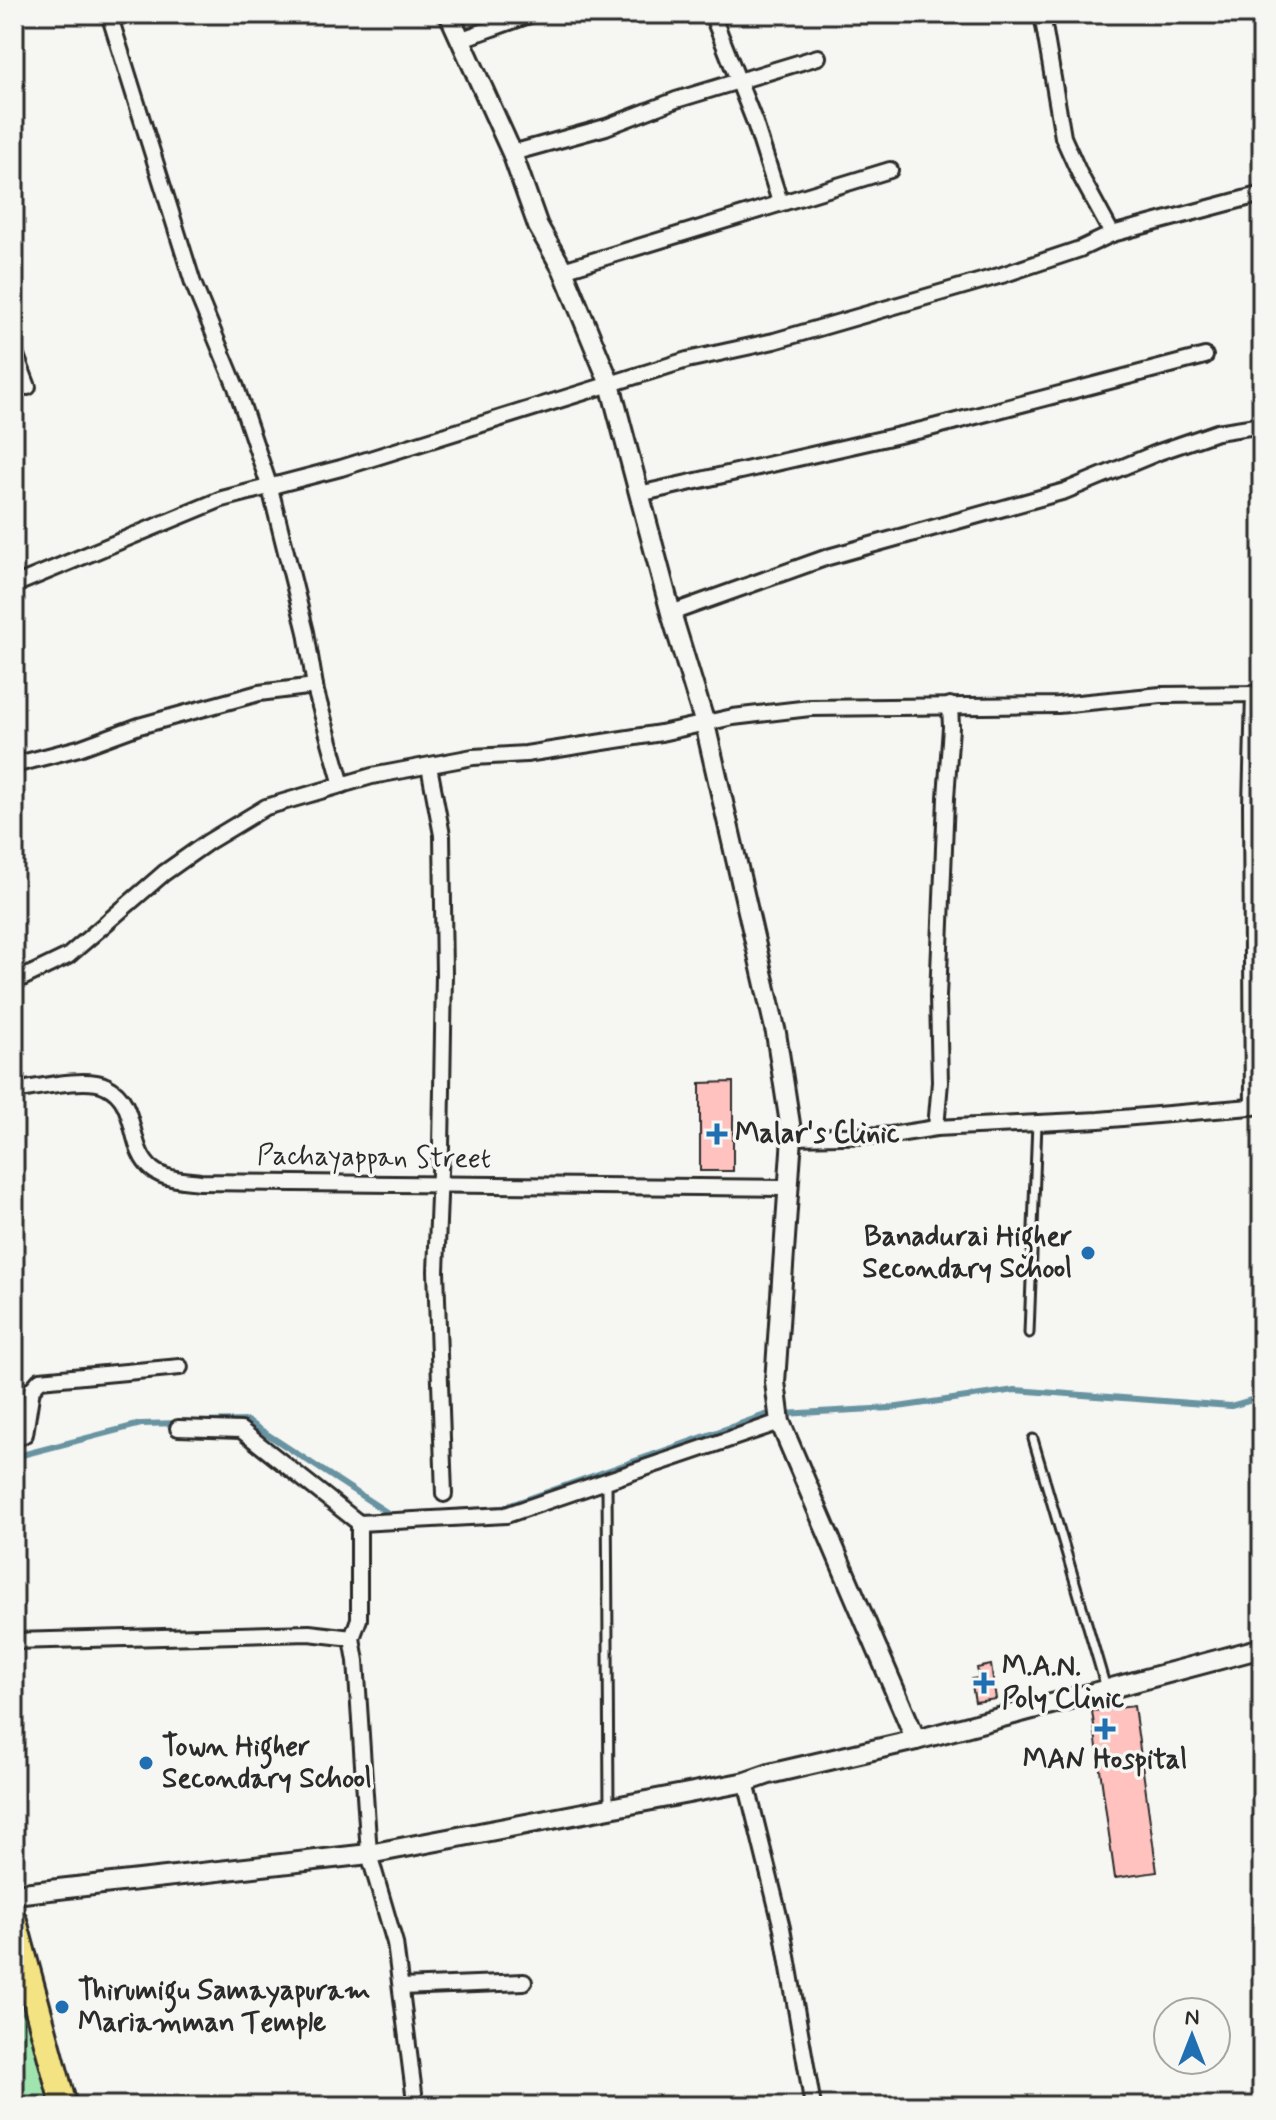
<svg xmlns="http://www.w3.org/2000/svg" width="1276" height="2120" font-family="Mynerve,sans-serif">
	<rect width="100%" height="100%" fill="#f6f6f2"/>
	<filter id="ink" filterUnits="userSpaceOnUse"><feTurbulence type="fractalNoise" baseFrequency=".0125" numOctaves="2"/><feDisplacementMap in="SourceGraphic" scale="16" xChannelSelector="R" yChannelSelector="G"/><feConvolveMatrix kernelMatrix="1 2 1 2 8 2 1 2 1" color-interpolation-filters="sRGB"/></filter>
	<g filter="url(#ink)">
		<polygon fill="#a0e5b0" stroke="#66886e" stroke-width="2" points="14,1958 53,2106 14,2106"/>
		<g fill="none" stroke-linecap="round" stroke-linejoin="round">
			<g stroke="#6793a1" stroke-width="6">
				<polyline points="197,1422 247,1421 391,1515 398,1515"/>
				<polyline points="14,1457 141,1424 182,1423"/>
				<polyline points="457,1511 502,1508 765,1415 891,1408 1015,1390 1231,1406 1262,1397"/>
			</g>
		</g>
		<g fill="#ffc2be" stroke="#2b2b2b" stroke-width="2">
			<polygon points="733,1082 733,1171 700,1171 700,1083"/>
			<polygon points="991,1665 996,1699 975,1702 971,1679 979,1678 977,1668"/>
			<polygon points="1134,1706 1157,1872 1115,1878 1092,1711"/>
		</g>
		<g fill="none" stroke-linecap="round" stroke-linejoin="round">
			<defs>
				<g id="service">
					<polyline points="1029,1333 1037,1123"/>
					<polyline points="1033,1439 1106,1688"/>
					<polyline points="607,1482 609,1806"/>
				</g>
				<g id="minor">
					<polyline points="109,14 193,283 236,387 270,488 306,632 316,692 342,785"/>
					<polyline points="712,14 755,123 780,202"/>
					<polyline points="1042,14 1063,137 1080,175 1112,234"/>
					<polyline points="462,39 532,14"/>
					<polyline points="512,153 606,127 676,100 818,57"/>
					<polyline points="563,270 890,170"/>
					<polyline points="14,350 28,387"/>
					<polyline points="639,494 926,429 1205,356"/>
					<polyline points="14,585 222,499 341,468 687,360 774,341 1002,275 1080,249 1112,234 1262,194"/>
					<polyline points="671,613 828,557 1065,491 1159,452 1217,432 1262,425"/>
					<polyline points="14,765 79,748 139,726 259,693 315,686"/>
					<polyline points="429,766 442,835 444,974 441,1147 436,1271 444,1494"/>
					<polyline points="14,982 68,956 164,873 208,842 266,807 372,776 473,757 526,754 661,733 733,717 810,708 1058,705 1161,695 1262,694"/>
					<path d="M14,1091C36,1088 87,1076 106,1086C140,1102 126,1149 153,1170C166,1180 185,1180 200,1182L788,1188"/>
					<polyline points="1253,1107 1251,805 1254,694"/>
					<polyline points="936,1128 940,1082 938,997 946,798 951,727 950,705"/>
					<polyline points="792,1137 891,1135 936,1128 1099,1120 1262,1106"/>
					<polyline points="178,1428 241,1430 359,1523 506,1515 780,1422"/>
					<polyline points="14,1440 25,1434 32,1389 40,1380 180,1367"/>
					<polyline points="352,1638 359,1619 359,1523"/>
					<polyline points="14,1641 309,1633 352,1638 356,1661 369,1854 395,1943 414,2093"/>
					<polyline points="746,1782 782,1928 813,2106"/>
					<polyline points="401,1987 524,1982"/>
				</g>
				<g id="tertiary">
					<polyline points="449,14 512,153 538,226 563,270 610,384 671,613 705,724 776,1033 792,1137 775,1382 780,1422 916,1740"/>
					<polyline points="14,1894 369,1854 746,1782 769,1774 916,1740 1262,1648"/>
				</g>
				<polyline id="primary" points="14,1921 64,2106"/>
			</defs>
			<use href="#service" stroke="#2b2b2b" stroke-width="13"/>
			<use href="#minor" stroke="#2b2b2b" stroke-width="20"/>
			<use href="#tertiary" stroke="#2b2b2b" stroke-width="24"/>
			<use href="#primary" stroke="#2b2b2b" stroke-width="30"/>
			<use href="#service" stroke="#f6f6f2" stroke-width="7"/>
			<use href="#minor" stroke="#f6f6f2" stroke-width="14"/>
			<use href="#tertiary" stroke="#f6f6f2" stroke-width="18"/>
			<use href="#primary" stroke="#f4e382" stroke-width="24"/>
		</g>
	</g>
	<g fill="#1f6fb2" stroke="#f6f6f2" stroke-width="3">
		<path d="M713 1122h8v8h8v8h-8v8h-8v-8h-8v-8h8z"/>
		<circle cx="1088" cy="1253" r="8"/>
		<path d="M980 1671h8v8h8v8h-8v8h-8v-8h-8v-8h8z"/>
		<path d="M1101 1717h8v8h8v8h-8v8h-8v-8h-8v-8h8z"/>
		<circle cx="146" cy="1763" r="8"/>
		<circle cx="62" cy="2007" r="8"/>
	</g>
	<g text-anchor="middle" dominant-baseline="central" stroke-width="7" stroke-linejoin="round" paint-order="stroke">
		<g font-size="28" font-weight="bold" fill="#2b2b2b" stroke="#f6f6f2" text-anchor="start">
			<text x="735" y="1134">Malar's Clinic</text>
			<text x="1072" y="1237" text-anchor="end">Banadurai Higher<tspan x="1072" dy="32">Secondary School</tspan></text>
			<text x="1002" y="1667">M.A.N.<tspan x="1002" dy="32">Poly Clinic</tspan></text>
			<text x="162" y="1747">Town Higher<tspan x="162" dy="32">Secondary School</tspan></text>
			<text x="1105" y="1760" text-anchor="middle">MAN Hospital</text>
			<text x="78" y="1991">Thirumigu Samayapuram<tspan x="78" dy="32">Mariamman Temple</tspan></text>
		</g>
		<g font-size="28" fill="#2b2b2b" stroke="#f6f6f2">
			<text transform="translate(374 1158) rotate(1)">Pachayappan Street</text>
		</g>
	</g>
	<rect width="1276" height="2120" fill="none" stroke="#f6f6f2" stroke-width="48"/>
	<rect x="24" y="24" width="1228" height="2072" fill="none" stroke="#2b2b2b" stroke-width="3" filter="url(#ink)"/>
	<g transform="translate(1192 2036)"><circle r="38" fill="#f6f6f2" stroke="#a5a5a2" stroke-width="2"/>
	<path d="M0-6L14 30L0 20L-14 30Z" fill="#1f6fb2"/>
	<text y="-12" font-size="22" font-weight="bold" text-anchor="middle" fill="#2b2b2b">N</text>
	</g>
</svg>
